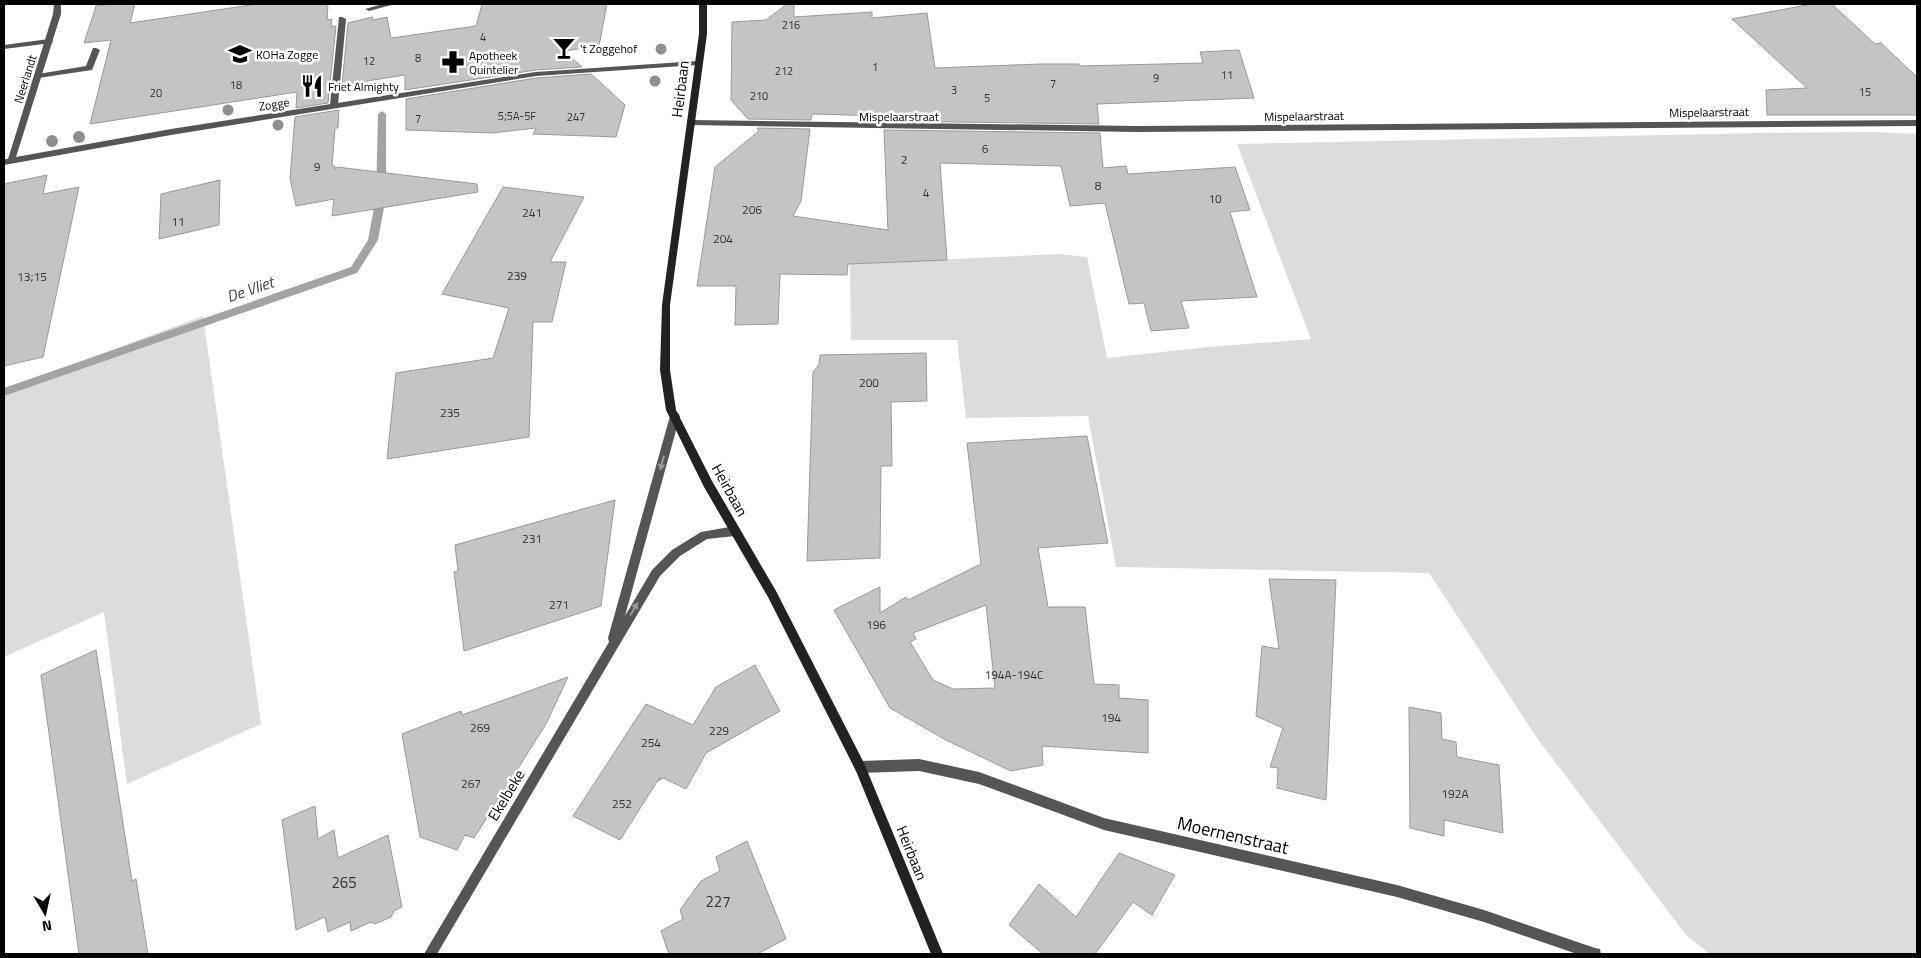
<svg xmlns="http://www.w3.org/2000/svg" width="1921" height="958" font-family="'Titillium Web',sans-serif">
	<rect width="100%" height="100%" fill="#fff"/>
	<g fill="#dcdcdc">
		<polygon points="1873,132 1917,134 1917,954 1710,954 1686,935 1537,738 1429,573 1116,567 1088,416 966,418 957,340 851,340 850,264 1059,254 1087,257 1107,358 1208,347 1311,339 1237,144 1761,133"/>
		<polygon points="203,316 261,724 127,784 104,612 4,657 4,390"/>
	</g>
	<g fill="none" stroke-linecap="round" stroke-linejoin="round">
		<polygon fill="#a3a3a3" fill-rule="evenodd" points="382,111 386,114 386,197 378,240 357,273 4,396 4,388 351,267 368,240 376,197 378,114"/>
	</g>
	<g fill="#c4c4c4" stroke="#999" fill-rule="evenodd">
		<polygon points="112,4 135,4 130,23 257,4 328,4 327,20 332,19 331,27 336,26 328,103 296,108 297,92 90,124 111,40 84,43 96,6"/>
		<polygon points="482,4 607,4 599,46 564,51 582,67 536,70 405,90 405,75 342,85 348,23 372,17 373,20 387,17 391,38 476,26"/>
		<polygon points="787,4 794,4 794,17 872,12 872,18 927,13 935,68 1039,64 1079,64 1079,66 1203,63 1200,52 1239,50 1254,98 1097,104 1099,124 884,121 884,116 812,114 811,120 748,119 731,100 732,22 766,20"/>
		<polygon points="1812,4 1832,4 1875,44 1881,43 1917,77 1917,115 1767,115 1766,90 1807,88 1732,19"/>
		<polygon points="591,74 625,105 616,137 533,134 536,128 492,133 406,130 406,99 536,78"/>
		<polygon points="339,110 338,128 335,128 332,166 335,166 335,169 337,167 477,184 478,192 332,216 334,199 296,206 290,178 295,117"/>
		<polygon points="757,128 810,129 801,201 793,216 888,230 884,130 1100,133 1103,168 1126,166 1128,174 1235,167 1250,210 1230,212 1257,297 1181,301 1189,328 1151,331 1144,303 1129,304 1105,203 1070,206 1061,166 940,163 947,260 848,264 847,275 780,274 778,324 735,325 736,286 697,286 715,167 759,131"/>
		<polygon points="47,175 43,194 79,187 43,357 4,366 4,184"/>
		<polygon points="220,180 219,225 159,239 161,194"/>
		<polygon points="503,187 584,197 550,262 566,262 552,322 533,322 529,437 387,459 396,373 493,358 509,308 442,294"/>
		<polygon points="926,353 927,401 891,402 892,466 881,466 880,558 807,561 813,372 819,365 820,355"/>
		<path d="M1087,436L1108,543L1038,548L1048,607H1085L1094,684L1119,685V698L1148,700V753L1042,746L1043,765L1011,771L946,740L890,708L834,610L880,587V613L906,597L908,600L981,564L967,443ZM986,605L995,688L953,689L933,680L910,642L916,639L913,633Z"/>
		<polygon points="615,500 601,606 464,651 454,572 458,571 455,545"/>
		<polygon points="1269,579 1336,580 1326,800 1277,788 1278,768 1270,767 1283,728 1256,716 1262,646 1279,649"/>
		<polygon points="96,650 132,881 136,879 148,954 79,954 41,675"/>
		<polygon points="755,665 780,711 706,753 686,789 663,778 658,781 660,777 620,840 573,816 646,704 693,725 716,687"/>
		<polygon points="568,677 546,724 474,838 465,835 457,850 420,837 402,734 461,711 462,715"/>
		<polygon points="1409,707 1441,713 1442,739 1456,742 1457,757 1499,765 1503,833 1444,820 1444,836 1410,828"/>
		<polygon points="315,806 318,839 334,830 338,858 388,835 402,907 394,911 391,917 375,924 371,922 351,931 350,922 328,932 325,917 296,930 282,820"/>
		<polygon points="747,841 786,939 757,954 669,954 661,931 683,919 680,910 701,881 720,871 716,857"/>
		<polygon points="1119,853 1175,875 1152,915 1133,902 1095,954 1043,954 1009,925 1039,884 1076,917"/>
	</g>
	<g fill="none" stroke-linecap="round" stroke-linejoin="round">
		<g fill="#555" fill-rule="evenodd">
			<polygon points="383,4 395,4 369,11 365,9"/>
			<polygon points="339,17 342,17 346,19 338,105 334,108 330,105"/>
			<polygon points="49,39 53,41 52,43 4,49 4,45"/>
			<polygon points="93,48 96,48 100,50 92,70 38,78 34,76 38,74 86,66"/>
		</g>
		<g fill="#555" fill-rule="evenodd">
			<polygon points="54,4 61,4 61,14 16,157 171,129 536,72 697,61 701,63 697,65 536,76 171,135 4,165 4,159 8,159 53,14"/>
			<polygon points="691,120 1137,126 1917,120 1917,126 1137,132 688,125 687,123"/>
			<polygon points="675,412 678,413 680,416 625,616 652,570 672,550 701,532 735,526 739,528 740,531 739,534 735,536 707,539 680,556 660,576 437,954 424,954 609,642 608,638 670,416 672,413"/>
			<polygon points="919,759 979,772 1104,818 1397,885 1484,910 1595,948 1600,949 1601,954 1577,954 1484,922 1397,897 1104,830 979,784 919,771 860,773 856,771 854,767 856,763 860,761"/>
		</g>
		<polygon fill="#222" fill-rule="evenodd" points="699,4 707,4 707,34 670,305 670,370 676,410 712,481 776,591 864,763 943,954 931,954 856,771 768,597 704,487 666,410 660,370 662,305 699,34"/>
	</g>
	<g fill="#8f8f8f">
		<circle cx="661" cy="49" r="5.5"/>
		<circle cx="655" cy="81" r="5.5"/>
		<circle cx="228" cy="110" r="5.5"/>
		<circle cx="278" cy="125" r="5.5"/>
		<circle cx="79" cy="137" r="6"/>
		<circle cx="52" cy="141" r="6"/>
	</g>
	<defs><path id="oneway-solid" d="M-6-.8H1V-3.2L6.5 0L1 3.2V.8H-6Z" transform="scale(1.25)"/></defs>
	<g fill="#999">
		<use href="#oneway-solid" transform="translate(662 463) rotate(105)"/>
		<use href="#oneway-solid" transform="translate(634 609) rotate(-59)"/>
	</g>
	<defs>
		<symbol id="bar-bare" viewBox="-9 -9 18 18"><path d="M-6-5H6L.8 .8V4.5H3.5V6h-7V4.5H-.8V.8Z" fill="#000" stroke="#fff" stroke-width="2.5" paint-order="stroke"/></symbol>
		<symbol id="school-bare" viewBox="-9 -9 18 18"><path d="M0-5L7-2L0 1L-7-2ZM-4 1L0 2.5L4 1V4Q0 6-4 4Z" fill="#000" stroke="#fff" stroke-width="2.5" paint-order="stroke"/></symbol>
		<symbol id="pharmacy-bare" viewBox="-9 -9 18 18"><path d="M-2-6h4v4h4v4h-4v4h-4v-4h-4v-4h4Z" fill="#000" stroke="#fff" stroke-width="2.5" paint-order="stroke"/></symbol>
		<symbol id="restaurant-bare" viewBox="-9 -9 18 18"><path d="M-5-6h1v4h1v-4h1v4h1v-4h1v5L-1.5 .5V6h-2V.5L-5-1ZM5-6V6H3V1.5H1.5Q1.5-4 5-6Z" fill="#000" stroke="#fff" stroke-width="2.5" paint-order="stroke"/></symbol>
	</defs>
	<g fill-rule="evenodd">
		<use href="#bar-bare" x="548" y="32" width="32" height="32"/>
		<use href="#school-bare" x="224" y="38" width="32" height="32"/>
		<use href="#pharmacy-bare" x="437" y="46" width="32" height="32"/>
		<use href="#restaurant-bare" x="296" y="70" width="32" height="32"/>
	</g>
	<g text-anchor="middle" dominant-baseline="central" stroke-width="5" stroke-linejoin="round" paint-order="stroke">
		<g font-size="11" fill="#313131">
			<text x="791" y="25">216</text>
			<text x="483" y="37">4</text>
			<text x="418" y="58">8</text>
			<text x="369" y="61">12</text>
			<text x="875" y="67">1</text>
			<text x="784" y="71">212</text>
			<text x="1227" y="75">11</text>
			<text x="1156" y="78">9</text>
			<text x="1053" y="84">7</text>
			<text x="236" y="85">18</text>
			<text x="954" y="90">3</text>
			<text x="1865" y="92">15</text>
			<text x="156" y="93">20</text>
			<text x="759" y="96">210</text>
			<text x="987" y="98">5</text>
			<text x="517" y="116">5;5A-5F</text>
			<text x="576" y="117">247</text>
			<text x="418" y="119">7</text>
		</g>
		<g font-size="12" fill="#000" stroke="#fff" text-anchor="start">
			<text x="580" y="48">'t Zoggehof</text>
			<text x="256" y="54">KOHa Zogge</text>
			<text x="469" y="55">Apotheek<tspan x="469" dy="14">Quintelier</tspan></text>
			<text x="328" y="86">Friet Almighty</text>
		</g>
		<g font-size="12" fill="#000" stroke="#fff">
			<text transform="translate(25 79) rotate(-73)">Neerlandt</text>
			<text transform="translate(274 104) rotate(-9)">Zogge</text>
			<text transform="translate(1709 112) rotate(-1)">Mispelaarstraat</text>
			<text x="899" y="116">Mispelaarstraat</text>
			<text transform="translate(1304 116) rotate(-1)">Mispelaarstraat</text>
		</g>
		<g font-size="12" fill="#313131">
			<text x="985" y="148">6</text>
			<text x="904" y="159">2</text>
			<text x="317" y="166">9</text>
			<text x="1098" y="185">8</text>
			<text x="926" y="192">4</text>
			<text x="1215" y="198">10</text>
			<text x="752" y="209">206</text>
			<text x="532" y="212">241</text>
			<text x="178" y="221">11</text>
			<text x="723" y="238">204</text>
			<text x="517" y="275">239</text>
			<text x="32" y="276">13;15</text>
			<text x="869" y="382">200</text>
			<text x="450" y="412">235</text>
			<text x="532" y="538">231</text>
			<text x="559" y="604">271</text>
			<text x="876" y="624">196</text>
			<text x="1014" y="674">194A-194C</text>
			<text x="1111" y="717">194</text>
			<text x="480" y="727">269</text>
			<text x="719" y="730">229</text>
			<text x="651" y="742">254</text>
			<text x="471" y="783">267</text>
			<text x="1455" y="793">192A</text>
			<text x="622" y="803">252</text>
		</g>
		<g font-size="15" fill="#000" stroke="#fff">
			<text transform="translate(680 89) rotate(-83)">Heirbaan</text>
			<text transform="translate(730 490) rotate(61)">Heirbaan</text>
			<text transform="translate(506 795) rotate(-59)">Ekelbeke</text>
			<text transform="translate(912 853) rotate(68)">Heirbaan</text>
		</g>
		<g font-size="15" fill="#313131">
			<text x="344" y="882">265</text>
			<text x="718" y="901">227</text>
		</g>
		<g font-size="16" font-style="italic" fill="#444" stroke="#fff">
			<text transform="translate(250 289) rotate(-19)">De Vliet</text>
		</g>
		<g font-size="18" fill="#000" stroke="#fff">
			<text transform="translate(1233 835) rotate(13)">Moernenstraat</text>
		</g>
	</g>
	<rect width="1921" height="958" fill="none" stroke="#000000" stroke-width="10"/>
	<g transform="translate(45 913) rotate(171)" stroke="#ffffff" stroke-width="4" paint-order="stroke">
	<path d="M0-4L9 19L0 12L-9 19Z" fill="#000000"/>
	<text y="-8" font-size="14" font-weight="bold" text-anchor="middle" fill="#000000">N</text>
	</g>
</svg>
